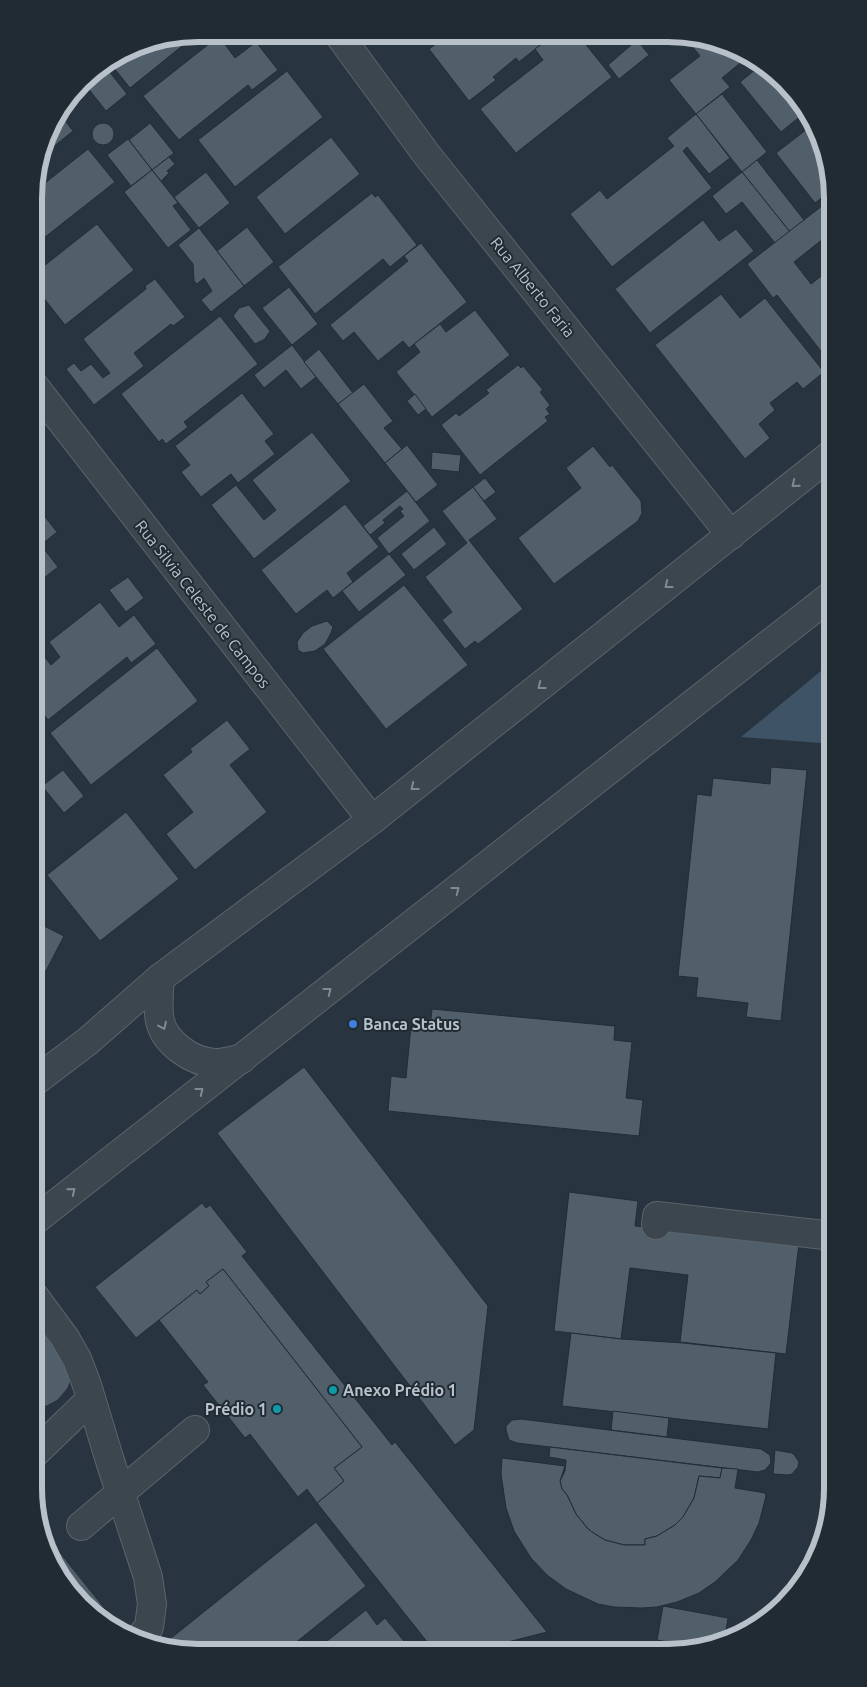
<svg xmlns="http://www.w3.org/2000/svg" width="867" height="1687" font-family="Ubuntu,sans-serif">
	<rect width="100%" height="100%" fill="#28343f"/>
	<polygon fill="#3f5366" points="833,661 833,744 741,737"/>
	<g fill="#515f6a" stroke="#232d36">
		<polygon points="197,34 130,88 110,63 136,46"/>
		<polygon points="437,35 548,36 549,38 519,62 516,58 493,77 496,80 469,101 429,49 440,41 436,36"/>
		<polygon points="219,36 235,58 256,42 278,70 252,90 248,85 179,140 143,96"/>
		<polygon points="552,36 566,36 568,39 571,36 579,36 612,77 516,153 480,109 543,60 535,49"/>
		<polygon points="694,37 700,37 745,59 722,78 730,87 696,114 669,80 700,56 688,41"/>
		<polygon points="637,40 649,55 619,79 608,65"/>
		<polygon points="760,66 777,75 803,114 781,132 740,82"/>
		<polygon points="108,70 127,94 106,111 87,87"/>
		<polygon points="287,71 323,117 235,187 198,140"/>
		<polygon points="722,94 767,152 742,172 696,114"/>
		<polygon points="60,114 73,131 42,156 51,126"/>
		<polygon points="696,114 730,158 709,174 687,147 683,151 712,188 612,267 570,214 600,190 607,199 674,146 667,138"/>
		<circle cx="103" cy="134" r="11"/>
		<polygon points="150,123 174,153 152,170 129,140"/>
		<polygon points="811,126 825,146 832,190 815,203 776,153"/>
		<polygon points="331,137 360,174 285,234 256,197"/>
		<polygon points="128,139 152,170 131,186 107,155"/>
		<polygon points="88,149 115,182 35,245 35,191"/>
		<polygon points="169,157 175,164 167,171 169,173 161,181 152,170"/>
		<polygon points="757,160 804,220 790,232 742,172"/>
		<polygon points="152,170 178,203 173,206 191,230 168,248 124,192"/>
		<polygon points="206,172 230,203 199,228 174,197"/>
		<polygon points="742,172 790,232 775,243 742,202 726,214 712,196"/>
		<polygon points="372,193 375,197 378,195 417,245 390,267 383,259 315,314 278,267"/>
		<polygon points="831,199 833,202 833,231 794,262 811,284 833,267 833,362 831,364 777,295 773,298 747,264"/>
		<polygon points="703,220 719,241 736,229 754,251 650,333 615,289"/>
		<polygon points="97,224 134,270 65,325 35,287 35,273"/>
		<polygon points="247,227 274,262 244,286 217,251"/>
		<polygon points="199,228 244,286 211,312 201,300 212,291 204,278 197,284 194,281 193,264 178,245"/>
		<polygon points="421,243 467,302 409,348 403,341 378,361 354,332 343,341 330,325 408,261 404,256"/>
		<polygon points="155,279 185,317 173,326 171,324 134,353 144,366 94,405 66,369 74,363 81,371 91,364 103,378 110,373 83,339 146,289 145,286"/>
		<polygon points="289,287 318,324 292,345 262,308"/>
		<polygon points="721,294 740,318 765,298 824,372 803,389 797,382 770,403 775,410 759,424 770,438 745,459 655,345"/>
		<polygon points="249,305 270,331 265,339 255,344 233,316 239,308"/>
		<polygon points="475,310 510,355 432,417 396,372 420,352 414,344 440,324 446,332"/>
		<polygon points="220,316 258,364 184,422 188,427 166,444 162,439 159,442 121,394"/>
		<polygon points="292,345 316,377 301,389 286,370 264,388 254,375"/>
		<polygon points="319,349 353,393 338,404 304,362"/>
		<polygon points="518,365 521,368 523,366 543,390 540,392 550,405 546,409 550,414 545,417 548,421 480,475 441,425 456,413 459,416 489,393 486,390"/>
		<polygon points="364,384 393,421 384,428 402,449 385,463 338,404"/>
		<polygon points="242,393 274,434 265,441 275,454 238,483 231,474 201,497 181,472 190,465 175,446"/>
		<polygon points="415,394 426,409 418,415 407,401"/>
		<polygon points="312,432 351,481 254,559 211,505 236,485 264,520 276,510 252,480"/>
		<polygon points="407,445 438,485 416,502 385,463"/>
		<polygon points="593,446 610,467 612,465 641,501 642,513 638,521 554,584 518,538 581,488 566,468"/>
		<polygon points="432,452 461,455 459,472 431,469"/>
		<polygon points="485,478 496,492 484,501 473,487"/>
		<polygon points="473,487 497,519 469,540 523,609 478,644 475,641 465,649 442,620 452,612 425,577 467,543 442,511"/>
		<polygon points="407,491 430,521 389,554 377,538 404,516 400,511 403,509 400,506 383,520 385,523 370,535 363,526"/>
		<polygon points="35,504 57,532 41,545 58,567 35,585"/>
		<polygon points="345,504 379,547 347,573 353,582 333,598 327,590 296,614 261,570"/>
		<polygon points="434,527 447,544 414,570 401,554"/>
		<polygon points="389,554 406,575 359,612 342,591"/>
		<polygon points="128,577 144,598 126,612 109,590"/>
		<polygon points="404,585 468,665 386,729 323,649"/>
		<polygon points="100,602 119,627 134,615 156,644 131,663 127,657 48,720 35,703 35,654 39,650 51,665 60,657 49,642"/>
		<polygon points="327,621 333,627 331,633 325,644 315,651 303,653 298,650 297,642 303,633 312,626"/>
		<polygon points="157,648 198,701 91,785 50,733"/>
		<polygon points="227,720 250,749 230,765 267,812 195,870 166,834 193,812 163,775 192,752 190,749"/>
		<polygon points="771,767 807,770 781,1021 746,1017 748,1003 696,997 698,978 678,976 697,794 711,796 713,778 770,784"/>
		<polygon points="63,770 84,796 64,813 42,786"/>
		<polygon points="126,812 179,879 100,941 47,875"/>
		<polygon points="34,872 41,881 34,886"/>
		<polygon points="34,921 64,936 34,994"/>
		<polygon points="432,1009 615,1026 614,1040 632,1042 626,1098 643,1100 639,1136 388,1111 391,1076 406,1078 411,1026 430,1028"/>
		<polygon points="304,1067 488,1306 474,1430 455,1445 217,1133"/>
		<polygon points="569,1192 638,1201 635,1226 799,1243 786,1354 680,1342 688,1275 630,1268 621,1339 554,1331"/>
		<polygon points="202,1203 206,1208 210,1205 247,1252 242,1256 392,1445 395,1442 547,1632 465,1653 436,1653 317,1503 344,1481 334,1468 362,1447 223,1269 206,1282 209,1286 200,1294 197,1290 136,1338 95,1287"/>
		<polygon points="223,1269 362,1447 334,1468 344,1481 317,1503 307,1489 298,1497 250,1434 245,1438 203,1385 208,1382 159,1320 197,1290 200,1294 209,1286 206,1282"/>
		<polygon points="34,1307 72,1377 68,1388 58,1400 47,1406 34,1408 34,1356 38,1352 34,1347"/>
		<polygon points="571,1333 621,1339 683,1343 776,1353 768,1429 562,1406"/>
		<polygon points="613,1411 669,1418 667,1437 611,1430"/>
		<polygon points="521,1419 761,1449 770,1455 771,1463 765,1470 758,1472 517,1443 509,1440 506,1430 506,1426 512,1420"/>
		<polygon points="550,1447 722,1468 720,1478 699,1476 694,1498 683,1517 675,1525 657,1536 645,1539 645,1545 624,1545 605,1540 595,1534 588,1529 576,1514 567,1495 562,1489 560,1481 565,1471 566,1460 549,1457"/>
		<polygon points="775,1450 792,1453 795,1456 799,1462 798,1467 792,1474 788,1475 773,1474"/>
		<polygon points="502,1458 565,1466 560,1481 562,1489 567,1495 576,1514 588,1529 595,1534 605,1540 624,1545 645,1545 645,1539 657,1536 675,1525 683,1517 694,1498 699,1476 720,1478 722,1468 738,1469 735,1488 765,1493 766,1496 759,1523 751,1540 738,1560 715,1582 699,1593 677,1602 657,1607 642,1608 614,1607 598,1604 566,1589 547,1575 531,1558 514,1531 506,1508 501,1474"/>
		<polygon points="316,1522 366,1586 284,1652 177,1652 160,1647"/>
		<polygon points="41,1529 117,1624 113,1627 90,1612 42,1541"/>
		<polygon points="663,1606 728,1618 724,1643 701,1648 657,1640"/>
		<polygon points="366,1610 377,1625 385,1618 413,1652 327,1652 322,1645"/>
	</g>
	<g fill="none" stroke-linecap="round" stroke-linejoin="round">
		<defs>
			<g id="minor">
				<polyline points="339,35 427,155 731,535"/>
				<polyline points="35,387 372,820"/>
				<path d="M160,978C159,991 157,1007 160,1021C165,1043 192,1062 215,1063C223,1063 233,1060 242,1059"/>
				<polyline points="34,1082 88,1041 160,978 372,820 833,453"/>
				<polyline points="34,1221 833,594"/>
				<polyline points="656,1225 657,1216 833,1236"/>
				<polyline points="34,1296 65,1338 77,1359 87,1385 110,1461 148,1577 152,1604 149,1627 138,1640"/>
				<polyline points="34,1454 91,1399"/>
				<polyline points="81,1526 195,1430"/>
			</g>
		</defs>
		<use href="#minor" stroke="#5a646c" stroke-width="30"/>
		<use href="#minor" stroke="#3c464f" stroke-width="28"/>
	</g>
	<defs><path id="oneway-chevron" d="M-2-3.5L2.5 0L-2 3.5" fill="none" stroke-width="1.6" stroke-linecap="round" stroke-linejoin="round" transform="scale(1.25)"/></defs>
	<g stroke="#808a92">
		<use href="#oneway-chevron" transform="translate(795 484) rotate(141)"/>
		<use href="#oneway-chevron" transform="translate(668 585) rotate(142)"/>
		<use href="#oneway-chevron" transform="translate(541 686) rotate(142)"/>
		<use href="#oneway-chevron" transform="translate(414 787) rotate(142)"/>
		<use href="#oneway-chevron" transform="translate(456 890) rotate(-38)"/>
		<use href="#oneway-chevron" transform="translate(328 991) rotate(-38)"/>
		<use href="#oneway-chevron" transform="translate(163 1026) rotate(65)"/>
		<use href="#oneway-chevron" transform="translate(200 1091) rotate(-38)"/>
		<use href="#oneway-chevron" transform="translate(72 1191) rotate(-39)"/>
	</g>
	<circle fill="#3f7fe0" stroke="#212b34" stroke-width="2" cx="353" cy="1024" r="5"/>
	<g fill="#0f9aa8" stroke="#212b34" stroke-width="2">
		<circle cx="333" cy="1390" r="5"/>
		<circle cx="277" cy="1409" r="5"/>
	</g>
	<g text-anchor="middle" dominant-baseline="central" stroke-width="4" stroke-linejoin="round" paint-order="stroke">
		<g font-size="16" fill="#b8c1c9" stroke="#212b34">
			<text transform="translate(533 287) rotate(51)">Rua Alberto Faria</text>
			<text transform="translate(203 604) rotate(52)">Rua Silvia Celeste de Campos</text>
		</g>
		<g font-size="16" font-weight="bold" fill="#b8c1c9" stroke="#212b34" text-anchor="start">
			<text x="363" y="1024">Banca Status</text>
			<text x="343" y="1390">Anexo Prédio 1</text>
			<text x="267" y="1409" text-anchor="end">Prédio 1</text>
		</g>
	</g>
	<path d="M0 0H867V1687H0ZM198 42H668A156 156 0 0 1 824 198V1488A156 156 0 0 1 668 1644H198A156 156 0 0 1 42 1488V198A156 156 0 0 1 198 42Z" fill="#212b34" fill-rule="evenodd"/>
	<path fill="none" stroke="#b8c1c9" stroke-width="6" d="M198 42H668A156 156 0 0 1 824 198V1488A156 156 0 0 1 668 1644H198A156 156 0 0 1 42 1488V198A156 156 0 0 1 198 42Z"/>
</svg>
